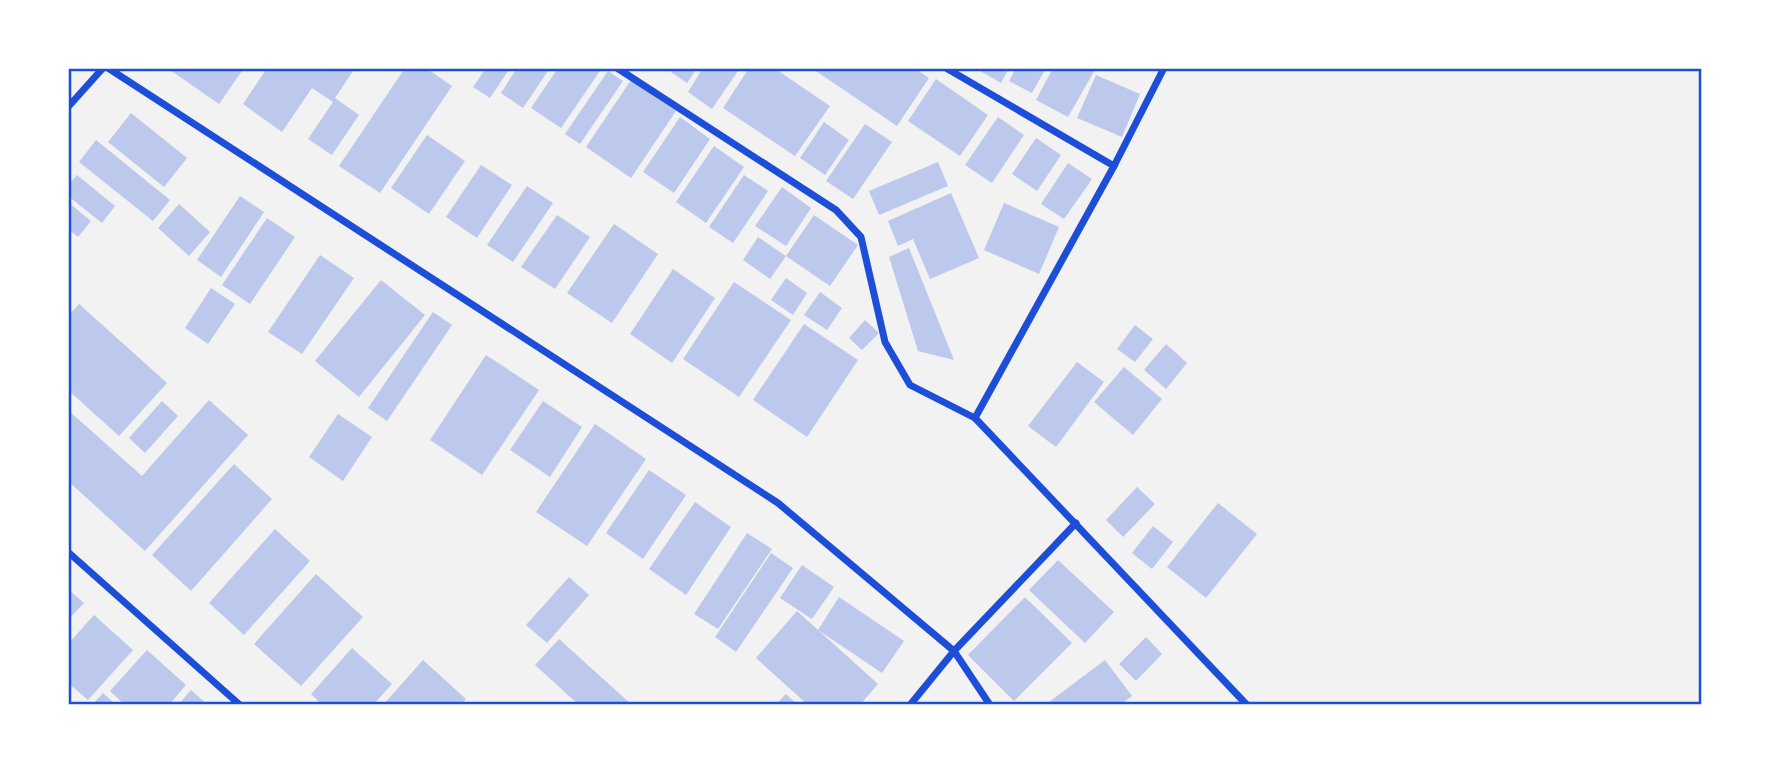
<svg xmlns="http://www.w3.org/2000/svg" width="1770" height="773" font-family="Cabin,sans-serif">
	<rect width="100%" height="100%" fill="#f2f2f2"/>
	<g fill="#bdc9ec">
		<polygon points="171,68 244,68 219,104 170,70"/>
		<polygon points="267,68 317,68 323,72 325,68 355,68 335,98 359,115 332,155 308,139 333,102 312,88 282,132 243,104"/>
		<polygon points="405,68 426,68 452,86 380,193 339,166"/>
		<polygon points="486,68 510,68 490,98 473,87"/>
		<polygon points="517,68 550,68 523,108 501,93"/>
		<polygon points="558,68 602,68 561,128 531,108"/>
		<polygon points="674,68 697,68 687,83 671,72"/>
		<polygon points="703,68 740,68 712,109 688,92"/>
		<polygon points="749,68 774,68 830,106 795,156 723,108"/>
		<polygon points="818,68 914,68 929,78 897,126 816,71"/>
		<polygon points="975,68 1009,68 1001,83"/>
		<polygon points="1016,68 1046,68 1032,93 1009,81"/>
		<polygon points="1053,68 1096,68 1068,117 1036,100"/>
		<polygon points="608,71 623,81 580,144 565,134"/>
		<polygon points="1096,75 1140,94 1122,137 1077,118"/>
		<polygon points="936,79 988,115 960,156 908,121"/>
		<polygon points="631,80 676,111 631,178 586,147"/>
		<polygon points="131,113 187,158 164,187 108,142"/>
		<polygon points="680,117 710,139 674,193 643,172"/>
		<polygon points="998,117 1024,135 992,183 965,165"/>
		<polygon points="824,122 849,140 825,175 800,158"/>
		<polygon points="865,124 892,142 853,199 826,181"/>
		<polygon points="427,135 465,161 429,214 391,188"/>
		<polygon points="1036,138 1061,155 1037,191 1012,174"/>
		<polygon points="96,140 170,200 153,221 79,162"/>
		<polygon points="714,146 744,167 706,223 676,202"/>
		<polygon points="938,162 948,186 879,215 869,191"/>
		<polygon points="1068,163 1092,179 1064,219 1041,204"/>
		<polygon points="481,165 512,185 477,238 446,217"/>
		<polygon points="77,175 115,206 102,223 68,196 68,185"/>
		<polygon points="744,175 768,191 733,243 709,227"/>
		<polygon points="527,186 553,203 513,262 487,245"/>
		<polygon points="782,187 811,208 786,246 755,226"/>
		<polygon points="951,193 979,258 930,279 913,239 898,246 888,221"/>
		<polygon points="240,196 264,212 221,277 197,260"/>
		<polygon points="68,202 91,221 78,237 68,229"/>
		<polygon points="1004,203 1059,227 1039,274 984,250"/>
		<polygon points="179,204 210,232 189,256 158,228"/>
		<polygon points="557,215 590,237 555,289 521,267"/>
		<polygon points="814,215 858,245 830,286 786,256"/>
		<polygon points="267,218 295,237 250,304 222,285"/>
		<polygon points="614,224 658,254 612,323 567,293"/>
		<polygon points="758,237 786,256 770,279 743,260"/>
		<polygon points="909,248 954,360 918,351 889,257"/>
		<polygon points="320,255 354,278 302,354 268,332"/>
		<polygon points="673,269 715,298 672,363 630,334"/>
		<polygon points="786,278 807,293 793,315 771,300"/>
		<polygon points="381,280 425,315 359,397 315,361"/>
		<polygon points="734,282 791,320 739,397 683,359"/>
		<polygon points="211,288 235,304 208,344 185,328"/>
		<polygon points="820,292 842,308 827,330 804,315"/>
		<polygon points="79,304 167,383 119,436 68,390 68,316"/>
		<polygon points="433,312 452,325 387,421 368,408"/>
		<polygon points="865,320 879,333 862,350 849,338"/>
		<polygon points="804,324 858,360 807,437 753,400"/>
		<polygon points="1135,325 1153,339 1135,362 1117,349"/>
		<polygon points="1166,344 1187,363 1166,389 1144,370"/>
		<polygon points="486,355 539,390 482,475 430,440"/>
		<polygon points="1077,362 1104,382 1056,447 1028,426"/>
		<polygon points="1124,367 1162,399 1133,435 1094,402"/>
		<polygon points="209,400 248,435 145,551 68,481 68,410 142,476"/>
		<polygon points="162,401 178,416 145,453 129,438"/>
		<polygon points="543,401 582,427 550,477 510,450"/>
		<polygon points="338,414 372,437 343,481 309,457"/>
		<polygon points="595,424 646,459 587,546 536,512"/>
		<polygon points="234,464 272,499 191,591 152,555"/>
		<polygon points="649,470 686,495 643,559 606,533"/>
		<polygon points="1137,487 1155,504 1123,537 1106,520"/>
		<polygon points="695,502 731,527 686,595 649,569"/>
		<polygon points="1218,503 1257,534 1206,598 1167,567"/>
		<polygon points="1153,526 1173,542 1152,569 1132,553"/>
		<polygon points="275,529 310,561 244,635 209,603"/>
		<polygon points="747,533 772,549 718,629 694,614"/>
		<polygon points="771,553 793,568 736,652 715,637"/>
		<polygon points="1058,560 1114,612 1085,643 1029,590"/>
		<polygon points="802,565 834,587 812,619 780,598"/>
		<polygon points="316,574 363,617 301,686 254,644"/>
		<polygon points="569,577 589,595 547,643 526,625"/>
		<polygon points="68,589 84,603 68,620"/>
		<polygon points="839,597 904,641 882,673 818,630"/>
		<polygon points="1025,597 1072,643 1014,701 968,655"/>
		<polygon points="797,611 878,684 860,705 808,705 756,658"/>
		<polygon points="94,615 133,650 88,700 68,683 68,644"/>
		<polygon points="1146,637 1162,654 1136,681 1119,664"/>
		<polygon points="559,639 632,705 579,705 535,665"/>
		<polygon points="352,648 392,684 373,705 322,705 311,694"/>
		<polygon points="147,650 186,685 169,705 125,705 110,691"/>
		<polygon points="423,660 466,699 461,705 383,705"/>
		<polygon points="1105,660 1132,696 1120,705 1045,705"/>
		<polygon points="191,690 208,705 178,705"/>
		<polygon points="103,693 116,705 92,705"/>
		<polygon points="786,694 798,705 775,705"/>
	</g>
	<g fill="none" stroke-linecap="round" stroke-linejoin="round">
		<g stroke="#1d4ed8" stroke-width="7">
			<polyline points="108,68 778,503 954,651 990,705"/>
			<polyline points="617,68 836,210 861,237 885,342 910,385 975,418 1247,705"/>
			<polyline points="946,68 1114,166"/>
			<polyline points="68,107 103,68"/>
			<polyline points="975,418 1114,166 1164,68"/>
			<polyline points="68,552 240,705"/>
			<polyline points="910,705 954,651 1076,523"/>
		</g>
	</g>
	<rect width="1770" height="773" fill="none" stroke="#ffffff" stroke-width="140"/>
	<rect x="70" y="70" width="1630" height="633" fill="none" stroke="#1d4ed8" stroke-width="2.5"/>
</svg>
